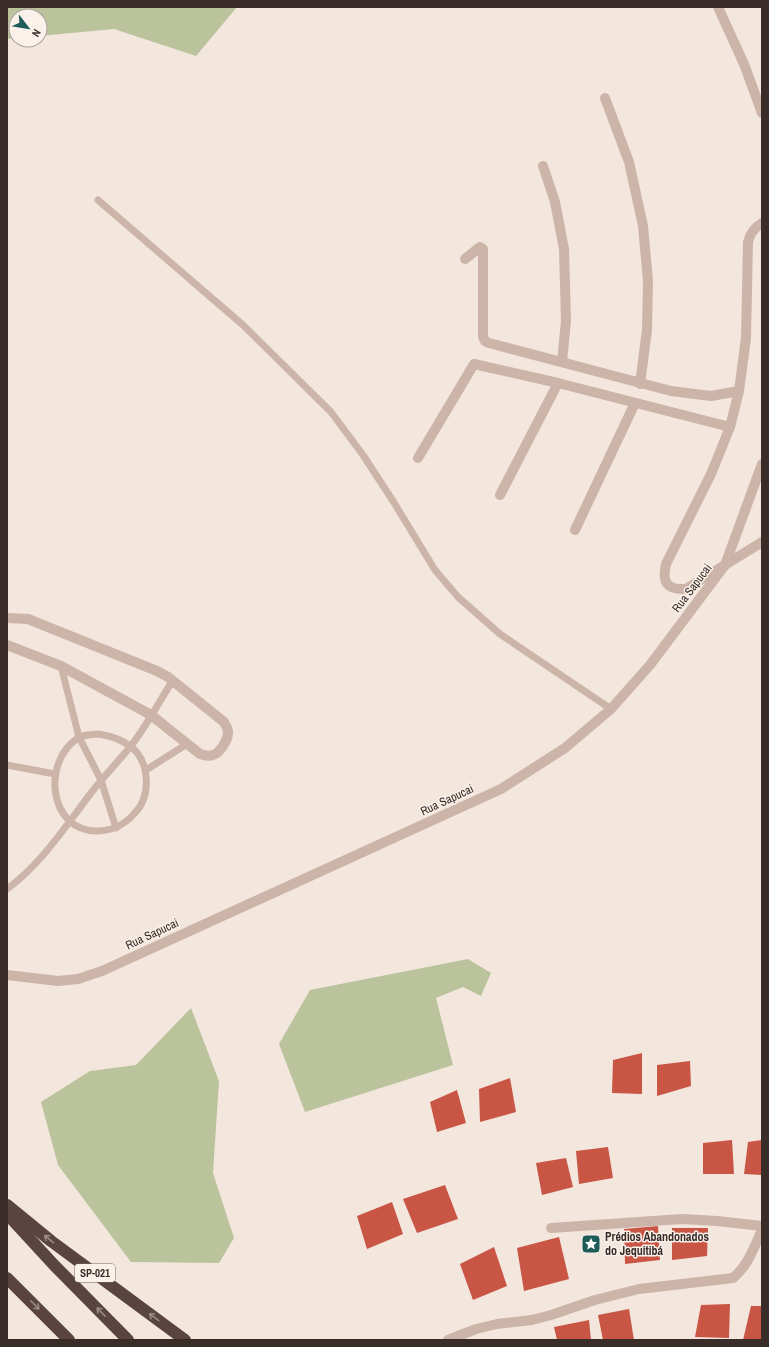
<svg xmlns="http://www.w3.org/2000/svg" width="769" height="1347" font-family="'Archivo Narrow',sans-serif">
	<rect width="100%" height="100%" fill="#f3e6dd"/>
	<g fill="#bbc39c">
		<polygon points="7,7 237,7 196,56 114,29 40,36 40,16 16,16 16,38 7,39"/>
		<polygon points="468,959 491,973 481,996 463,987 436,998 453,1065 305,1112 279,1044 310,990"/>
		<polygon points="191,1008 219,1081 213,1173 234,1238 219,1263 131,1262 58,1165 41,1102 90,1071 136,1065"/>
	</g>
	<g fill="#c95545">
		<polygon points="642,1053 642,1094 612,1093 613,1060"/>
		<polygon points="690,1061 691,1086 657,1096 657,1065"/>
		<polygon points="510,1078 516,1112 480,1122 479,1089"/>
		<polygon points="457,1090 466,1123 437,1132 430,1102"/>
		<polygon points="732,1140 734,1174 703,1174 703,1143"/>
		<polygon points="762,1140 762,1175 744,1174 748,1142"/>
		<polygon points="608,1147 613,1178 579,1184 576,1151"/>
		<polygon points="566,1158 573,1187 542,1195 536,1163"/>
		<polygon points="445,1185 458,1219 417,1233 403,1199"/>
		<polygon points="392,1202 403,1234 367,1249 357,1216"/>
		<polygon points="658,1226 660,1260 625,1264 624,1229"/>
		<polygon points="672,1228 708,1228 707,1256 672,1260"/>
		<polygon points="559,1237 569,1279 524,1291 517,1248"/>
		<polygon points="494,1247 507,1286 473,1300 460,1264"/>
		<polygon points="730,1304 729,1338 695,1337 701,1305"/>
		<polygon points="751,1306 762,1306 762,1340 743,1340"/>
		<polygon points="629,1309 634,1340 603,1340 598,1315"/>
		<polygon points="589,1320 591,1340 557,1340 554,1327"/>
	</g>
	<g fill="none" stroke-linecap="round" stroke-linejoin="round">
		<g stroke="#ccb4a8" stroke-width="7">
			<polyline points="98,200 243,325 331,412 363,455 393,501 435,570 458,597 500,634 611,709"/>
			<polyline points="61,666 79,737 101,780 116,828"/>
			<path d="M99,734C110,736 121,739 130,746C150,761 152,796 134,814C124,825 112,831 97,831C48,831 42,761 78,738C84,734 92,735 99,734Z"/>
			<polyline points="7,765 55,774"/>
			<polyline points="146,770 187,744"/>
			<path d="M7,889C42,863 65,827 91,793C103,777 117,763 130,747C146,727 159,702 173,680"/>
		</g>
		<g stroke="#ccb4a8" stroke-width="10">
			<polyline points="718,7 744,64 762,113"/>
			<polyline points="605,98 629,162 643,226 648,281 647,330 640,384"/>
			<polyline points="543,166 555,202 564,249 566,321 562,362"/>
			<path d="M762,223C754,228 750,233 748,242L746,338L739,391L730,427L711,474L666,564C662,582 666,590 686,589L762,542"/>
			<polyline points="465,259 480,247 483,249 483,337 485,341 489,343 671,391 711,396 739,391"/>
			<polyline points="418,458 474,364 558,383 730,427"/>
			<polyline points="500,495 558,383"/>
			<polyline points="575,530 635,403"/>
			<path d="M7,618L28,619L157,671L168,677L224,722C225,725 228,728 228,731C229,739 220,753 213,755C208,757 204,755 200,754L151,715L61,666L7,645"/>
			<polyline points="7,975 58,981 78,979 102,971 501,789 565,748 611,709 650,665 725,565 762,464"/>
			<polyline points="551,1228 682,1219 717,1221 762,1226"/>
			<path d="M448,1340L476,1329L497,1324L532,1320L551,1315L595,1300L639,1289L733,1278C748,1266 754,1247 762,1230"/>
		</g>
		<g stroke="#5a4440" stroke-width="12">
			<polyline points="7,1205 51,1241 185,1340"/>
			<polyline points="7,1214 54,1265 128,1340"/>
			<polyline points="7,1278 69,1340"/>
		</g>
	</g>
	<defs><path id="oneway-shaft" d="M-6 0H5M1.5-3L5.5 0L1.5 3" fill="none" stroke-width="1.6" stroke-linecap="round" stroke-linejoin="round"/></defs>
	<g stroke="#9a8984">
		<use href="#oneway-shaft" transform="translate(49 1239) rotate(-141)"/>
		<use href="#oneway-shaft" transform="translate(35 1305) rotate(45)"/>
		<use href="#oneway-shaft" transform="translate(101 1312) rotate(-135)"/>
		<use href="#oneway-shaft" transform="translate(154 1317) rotate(-143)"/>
	</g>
	<defs>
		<symbol id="sight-square" viewBox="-11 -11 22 22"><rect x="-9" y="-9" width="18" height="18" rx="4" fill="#1d5b58" stroke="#faf1ea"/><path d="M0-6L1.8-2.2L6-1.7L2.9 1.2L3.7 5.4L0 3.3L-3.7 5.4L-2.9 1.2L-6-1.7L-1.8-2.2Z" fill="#fff"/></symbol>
	</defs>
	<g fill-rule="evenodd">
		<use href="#sight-square" x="580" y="1233" width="22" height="22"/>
	</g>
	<g text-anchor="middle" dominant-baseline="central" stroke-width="3" stroke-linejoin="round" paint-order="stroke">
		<rect fill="#faf1ea" stroke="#736763" stroke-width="1" x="75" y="1264" width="40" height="18" rx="3"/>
		<g font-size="11" font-weight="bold" fill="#392c29">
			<text x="95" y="1273">SP-021</text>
		</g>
		<g font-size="12" fill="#392c29" stroke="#faf1ea">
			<text transform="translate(692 588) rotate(-53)">Rua Sapucai</text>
			<text transform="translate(447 800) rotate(-25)">Rua Sapucai</text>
			<text transform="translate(152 934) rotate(-25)">Rua Sapucai</text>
		</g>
		<g font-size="12" font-weight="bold" fill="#392c29" stroke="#faf1ea" text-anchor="start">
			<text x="605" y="1237">Prédios Abandonados<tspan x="605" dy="14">do Jequitibá</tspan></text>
		</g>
	</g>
	<rect width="769" height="1347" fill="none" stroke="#392c29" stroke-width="16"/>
	<g transform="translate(28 28) rotate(121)"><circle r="19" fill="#faf1ea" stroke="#ada29d"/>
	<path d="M0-3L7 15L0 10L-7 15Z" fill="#1d5b58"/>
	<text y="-6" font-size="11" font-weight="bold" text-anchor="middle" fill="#392c29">N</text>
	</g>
</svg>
